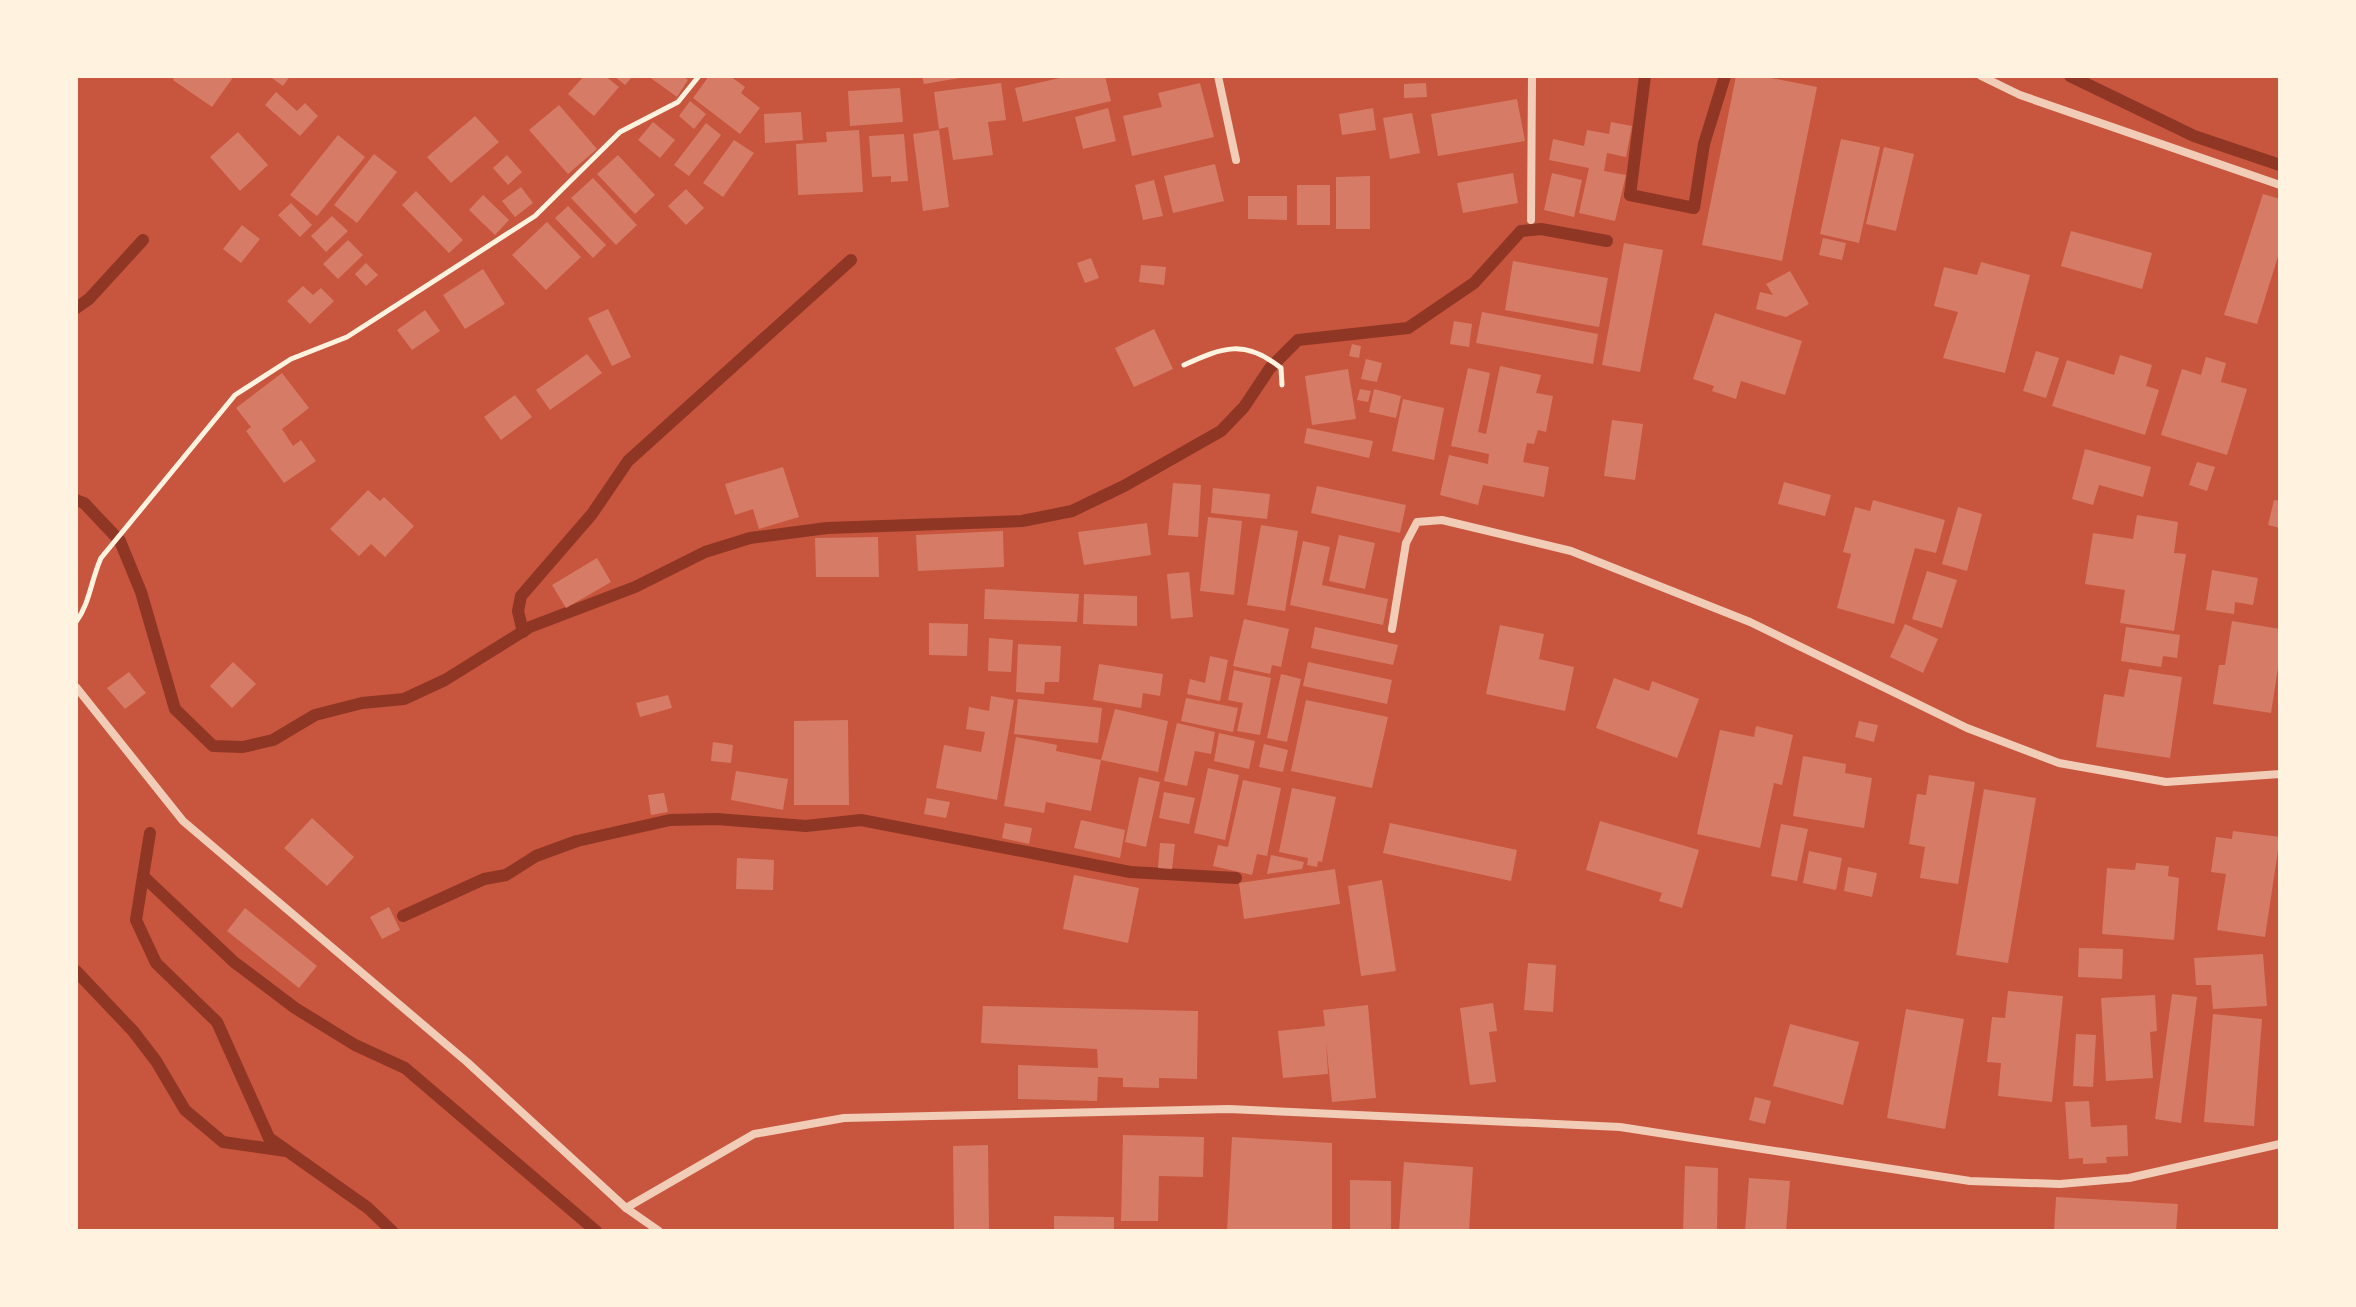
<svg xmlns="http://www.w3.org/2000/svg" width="2356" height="1307" font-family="'Exo 2',sans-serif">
	<rect width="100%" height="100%" fill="#c8553d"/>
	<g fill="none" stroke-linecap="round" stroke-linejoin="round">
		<g stroke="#8f3625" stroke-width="12">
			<polyline points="2070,76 2194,136 2280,165"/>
			<polyline points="1630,195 1694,208 1704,144 1725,76"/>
			<polyline points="1630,195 1645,76"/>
			<polyline points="76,308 89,299 143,240"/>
			<polyline points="76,500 84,503 120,541 141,592 175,709 213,746 243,747 273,740 315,715 362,703 404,699 445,680 530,627 635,587 705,552 750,538 827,528 1022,521 1072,511 1124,486 1221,431 1244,407 1270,368 1298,340 1408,328 1474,283 1521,231 1541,229 1607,241"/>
			<polyline points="523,632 518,611 521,596 592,514 628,461 851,260"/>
			<polyline points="150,833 136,920 156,963 217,1022 269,1138 368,1208 392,1231"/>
			<polyline points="143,876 234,962 295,1008 355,1045 405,1068 596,1231"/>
			<polyline points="403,916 484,879 506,875 536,856 577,841 670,820 717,819 806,826 861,820 1130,872 1236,878"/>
			<polyline points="76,971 133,1031 156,1061 185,1110 223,1142 286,1151"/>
		</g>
	</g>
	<g fill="#d67c66">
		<polygon points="175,76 234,76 212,107 173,80"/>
		<polygon points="269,76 290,76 283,86"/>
		<polygon points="584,76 605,76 619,87 594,116 568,94"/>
		<polygon points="614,76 633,76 625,85"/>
		<polygon points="648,76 683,76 688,80 677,97"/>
		<polygon points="709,76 730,76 745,87 741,93 760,108 740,134 693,98"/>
		<polygon points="922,76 960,76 960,78 924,84"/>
		<polygon points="1069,76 1105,76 1111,101 1023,122 1015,88"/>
		<polygon points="1736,76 1761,76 1817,87 1782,261 1702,245"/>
		<polygon points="1001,83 1006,120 988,122 993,155 953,160 948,127 939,129 934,92"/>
		<polygon points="1200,83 1214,137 1132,156 1123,116 1162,107 1158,93"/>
		<polygon points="1426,83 1427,97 1404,98 1404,84"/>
		<polygon points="900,88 903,122 850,126 848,91"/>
		<polygon points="276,92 297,111 305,103 318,116 300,136 265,105"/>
		<polygon points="1517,99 1525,141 1438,156 1431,114"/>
		<polygon points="690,101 706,114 694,129 679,116"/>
		<polygon points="559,105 597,149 568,174 529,130"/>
		<polygon points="1108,108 1116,141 1083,149 1075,117"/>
		<polygon points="1373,108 1376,130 1342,135 1339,114"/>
		<polygon points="801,112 803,140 765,143 764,114"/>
		<polygon points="1412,113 1420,153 1390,159 1383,118"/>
		<polygon points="475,116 499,142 451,183 427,157"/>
		<polygon points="653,122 675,140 660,158 638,140"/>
		<polygon points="1611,122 1632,126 1626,157 1607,153 1604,171 1626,175 1615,221 1579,213 1589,168 1549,160 1553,139 1584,146 1587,130 1609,134"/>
		<polygon points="706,123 721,135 689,176 674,165"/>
		<polygon points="859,130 863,192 798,195 796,144 827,142 826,132"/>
		<polygon points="939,130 949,207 923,211 913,134"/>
		<polygon points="238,132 268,165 240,191 210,157"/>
		<polygon points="904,134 908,181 891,182 891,176 872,177 869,136"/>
		<polygon points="338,135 365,157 317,216 290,195"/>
		<polygon points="1841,139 1880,147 1859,243 1820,234"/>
		<polygon points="734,140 754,153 723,197 703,183"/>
		<polygon points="1884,147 1914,154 1896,231 1866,224"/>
		<polygon points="374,154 397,172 357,223 334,205"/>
		<polygon points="507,155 522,172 508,185 493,168"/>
		<polygon points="618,155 655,195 635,214 597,174"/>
		<polygon points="1215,164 1224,201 1173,213 1164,176"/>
		<polygon points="1513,173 1518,203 1463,213 1457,183"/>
		<polygon points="1552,173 1582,180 1574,217 1544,210"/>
		<polygon points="1370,176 1370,229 1336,229 1336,177"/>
		<polygon points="593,178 637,225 616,245 571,198"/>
		<polygon points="1154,180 1163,216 1143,220 1135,185"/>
		<rect x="1297" y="185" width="33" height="40"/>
		<polygon points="521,187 533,203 515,217 502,201"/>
		<polygon points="686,189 704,208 686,225 668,206"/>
		<polygon points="416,191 463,240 449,253 402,205"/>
		<polygon points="2263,194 2280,199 2280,250 2257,324 2224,315"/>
		<polygon points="483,195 509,220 495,235 469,210"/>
		<polygon points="1248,196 1287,196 1287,220 1248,219"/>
		<polygon points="291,203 312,225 300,237 278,215"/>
		<polygon points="568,206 606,245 593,258 555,218"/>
		<polygon points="332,216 348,231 326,252 311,236"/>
		<polygon points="547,222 581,257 546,290 512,255"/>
		<polygon points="242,225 260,239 241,263 223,249"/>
		<polygon points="2071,231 2152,253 2142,289 2061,266"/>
		<polygon points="1823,238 1846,243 1842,260 1819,255"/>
		<polygon points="348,240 363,255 338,279 323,264"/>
		<polygon points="1624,243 1663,250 1640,372 1602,365"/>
		<polygon points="1091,258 1099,278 1085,283 1077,263"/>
		<polygon points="1513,261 1608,278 1599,327 1505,310"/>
		<polygon points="1981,262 2030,275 2005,373 1943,358 1958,312 1934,306 1944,267 1977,275"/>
		<polygon points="366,263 378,275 366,286 355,274"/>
		<polygon points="1141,265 1166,267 1164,285 1139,282"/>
		<polygon points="483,269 505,304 465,329 443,295"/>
		<polygon points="1790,271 1809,304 1786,317 1756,309 1760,292 1773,295 1766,284"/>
		<polygon points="303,286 313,295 321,288 334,301 310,324 287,301"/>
		<polygon points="608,309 631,357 612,366 588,318"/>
		<polygon points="425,310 440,331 412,350 397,330"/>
		<polygon points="1482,312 1598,334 1593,364 1476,343"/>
		<polygon points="1715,313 1802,341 1785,395 1741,381 1736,399 1712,391 1714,386 1693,379"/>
		<polygon points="1454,321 1472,324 1469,347 1450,344"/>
		<polygon points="1154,329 1173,369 1134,387 1115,348"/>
		<polygon points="1352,344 1361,346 1359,358 1349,356"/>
		<polygon points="2036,351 2059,358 2046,398 2023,391"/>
		<polygon points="587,354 602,373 550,410 536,390"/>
		<polygon points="2120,355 2152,365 2146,386 2159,390 2145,435 2052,406 2067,360 2114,375"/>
		<polygon points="2206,357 2226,363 2221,382 2247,389 2227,455 2161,435 2182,369 2201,375"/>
		<polygon points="1366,359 1382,363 1377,382 1361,379"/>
		<polygon points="1500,366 1541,375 1536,393 1553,396 1546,432 1538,430 1534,444 1527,443 1523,462 1549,467 1544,497 1483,485 1478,505 1440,495 1449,455 1488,464 1489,454 1451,446 1468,368 1490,373 1478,432 1486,434"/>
		<polygon points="1348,369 1356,419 1312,425 1305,376"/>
		<polygon points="282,373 309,408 282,429 293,446 301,440 316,461 284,483 246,431 251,427 236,408"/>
		<polygon points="1360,389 1371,391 1368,402 1357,400"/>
		<polygon points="1374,389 1401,396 1396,418 1369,412"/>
		<polygon points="515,395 532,417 501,440 484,417"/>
		<polygon points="1403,399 1444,408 1434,460 1392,451"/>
		<polygon points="1612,420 1643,424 1635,480 1604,476"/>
		<polygon points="1307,428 1373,441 1369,458 1304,443"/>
		<polygon points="2085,449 2151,467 2143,497 2099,485 2093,505 2072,499"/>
		<polygon points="2197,462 2215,467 2207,491 2189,485"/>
		<polygon points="783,467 799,517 759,529 753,509 735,515 725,484"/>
		<polygon points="1784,482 1831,495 1825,516 1778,504"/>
		<polygon points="1173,483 1201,485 1198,537 1168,535"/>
		<polygon points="1317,486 1406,505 1400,533 1311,513"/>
		<polygon points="1213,488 1270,494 1267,519 1211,513"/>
		<polygon points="368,490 380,501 384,497 414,526 385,557 371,544 359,556 330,529"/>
		<polygon points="1873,500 1945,520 1936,553 1915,548 1894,624 1837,608 1851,554 1843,552 1855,507 1870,511"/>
		<polygon points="2274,500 2280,501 2280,528 2268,525"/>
		<polygon points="1958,507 1982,514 1967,571 1942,564"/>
		<polygon points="2137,515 2178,522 2174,553 2186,554 2174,631 2120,623 2125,590 2085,584 2093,533 2133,539"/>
		<polygon points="1208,517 1242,521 1234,595 1200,591"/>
		<polygon points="1147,523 1151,555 1084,565 1078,532"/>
		<polygon points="1261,525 1298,531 1285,611 1247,605"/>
		<polygon points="1003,531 1004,567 918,571 916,535"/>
		<polygon points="1339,535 1375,543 1365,589 1329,581"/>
		<polygon points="878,537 879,577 816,577 815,538"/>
		<polygon points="1303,541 1330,547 1322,585 1388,599 1383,625 1290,605"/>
		<polygon points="597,558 611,582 566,608 552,585"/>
		<polygon points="2212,570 2258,578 2253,605 2235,602 2234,614 2206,610"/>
		<polygon points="1927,571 1957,580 1942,628 1912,619"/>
		<polygon points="1189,572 1193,617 1171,619 1167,574"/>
		<polygon points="985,589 1079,594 1077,622 984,619"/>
		<polygon points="1084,594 1137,596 1137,626 1083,624"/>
		<polygon points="1244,619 1289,629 1281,667 1272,665 1270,674 1233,666"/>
		<polygon points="2232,621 2280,629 2280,655 2271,713 2213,704 2219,665 2225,665"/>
		<polygon points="929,623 968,624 967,656 929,655"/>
		<polygon points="1905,624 1938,639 1923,673 1890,657"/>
		<polygon points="1500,625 1544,634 1539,659 1574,667 1565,711 1486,694"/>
		<polygon points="1315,627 1398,645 1393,665 1311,648"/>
		<polygon points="2126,627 2180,635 2177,658 2163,656 2161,667 2121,661"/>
		<polygon points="989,638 1013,640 1011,672 988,671"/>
		<polygon points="1018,644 1061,646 1059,682 1045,682 1044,694 1016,692"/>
		<polygon points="1210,656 1228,660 1220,701 1187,694 1190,679 1205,683"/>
		<polygon points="233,662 256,684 232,708 210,686"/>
		<polygon points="1308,662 1392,680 1387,704 1303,686"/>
		<polygon points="1099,664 1163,674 1160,696 1143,693 1141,708 1093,700"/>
		<polygon points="2129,669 2182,677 2170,758 2096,747 2104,694 2124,697"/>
		<polygon points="1234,670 1271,678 1260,735 1237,731 1243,703 1228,700"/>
		<polygon points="129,672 146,693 125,709 107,688"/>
		<polygon points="1281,674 1301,679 1287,742 1267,738"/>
		<polygon points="1614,678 1649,691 1652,681 1699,699 1677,758 1596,728"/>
		<polygon points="668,695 672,708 640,717 636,703"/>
		<polygon points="991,696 1014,700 997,800 936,788 944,745 981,752 985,732 966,729 969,707 989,711"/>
		<polygon points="1186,698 1238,708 1233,732 1181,721"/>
		<polygon points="1018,699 1102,708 1098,743 1014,734"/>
		<polygon points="1306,700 1388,717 1372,788 1291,771"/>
		<polygon points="1115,709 1168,721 1158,772 1101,760"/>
		<polygon points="848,720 849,805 794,805 794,721"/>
		<polygon points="1859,721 1878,725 1874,742 1855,737"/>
		<polygon points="1177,723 1215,732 1211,754 1195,751 1187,786 1164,781"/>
		<polygon points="1756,726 1793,735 1782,785 1774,783 1760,848 1697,834 1720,730 1754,737"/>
		<polygon points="1219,733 1255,741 1249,769 1214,761"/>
		<polygon points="1016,737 1057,745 1056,751 1101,760 1091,811 1046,802 1044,813 1004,806"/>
		<polygon points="713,742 733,745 731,763 711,761"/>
		<polygon points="1264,744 1288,750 1283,772 1259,767"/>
		<polygon points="1803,756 1846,764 1845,773 1872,778 1864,828 1793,816"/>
		<polygon points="1208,768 1239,775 1225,840 1194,833"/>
		<polygon points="736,771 788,779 783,810 731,800"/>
		<polygon points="1929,775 1975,782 1958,884 1920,878 1925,847 1909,844 1917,794 1926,795"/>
		<polygon points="1139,777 1160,782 1146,847 1125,842"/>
		<polygon points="1243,780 1281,788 1267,856 1257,854 1252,875 1213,866 1218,845 1228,847"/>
		<polygon points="1292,788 1336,797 1322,862 1318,861 1317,867 1307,865 1308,858 1279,852"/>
		<polygon points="1984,789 2036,798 2008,963 1956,955"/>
		<polygon points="1164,792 1195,798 1189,824 1159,818"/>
		<polygon points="664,793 668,812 651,815 648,795"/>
		<polygon points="927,798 950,802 946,818 924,814"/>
		<polygon points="312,818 354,857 327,886 284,848"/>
		<polygon points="1081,820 1125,830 1120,858 1074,848"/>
		<polygon points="1600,821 1699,850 1682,908 1659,901 1662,893 1586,870"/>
		<polygon points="1005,823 1032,828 1029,844 1002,838"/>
		<polygon points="1390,823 1517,850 1511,881 1383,853"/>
		<polygon points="1781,824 1808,829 1797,881 1771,876"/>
		<polygon points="2233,831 2280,837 2265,937 2217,930 2226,874 2211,872 2216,837 2232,839"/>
		<polygon points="1160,843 1175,844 1172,869 1158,868"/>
		<polygon points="1809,851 1842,858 1836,890 1803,883"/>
		<polygon points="1271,855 1304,862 1302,869 1267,874"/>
		<polygon points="737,858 774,860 773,890 736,889"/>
		<polygon points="2136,863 2169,866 2168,876 2179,878 2174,940 2102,934 2107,868 2135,870"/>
		<polygon points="1848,867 1877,873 1872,897 1844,891"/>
		<polygon points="1335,869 1340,904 1244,919 1239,883"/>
		<polygon points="1074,875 1139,888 1128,943 1063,929"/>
		<polygon points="1382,880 1396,971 1361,976 1348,886"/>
		<polygon points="389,907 400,930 382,939 370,917"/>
		<polygon points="245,908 317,966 299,988 227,931"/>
		<polygon points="2079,948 2123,949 2122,979 2078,977"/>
		<polygon points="2263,954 2267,1006 2213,1009 2211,985 2196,985 2194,958"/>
		<polygon points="1528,963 1556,965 1553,1012 1524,1010"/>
		<polygon points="2008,991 2063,996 2052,1102 1998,1096 2001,1063 1987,1062 1992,1017 2005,1018"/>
		<polygon points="2172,994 2197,997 2181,1123 2155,1119"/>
		<polygon points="2155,995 2157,1031 2150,1032 2153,1078 2106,1081 2101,998"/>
		<polygon points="1493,1003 1497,1031 1489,1032 1496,1082 1470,1085 1460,1008"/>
		<polygon points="1368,1005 1376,1098 1332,1102 1326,1041 1328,1074 1283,1078 1278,1031 1325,1026 1323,1010"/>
		<polygon points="983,1006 1198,1011 1197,1079 1159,1078 1159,1088 1123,1087 1123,1078 1098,1077 1097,1101 1018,1099 1018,1065 1098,1068 1097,1049 981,1043"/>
		<polygon points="1906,1009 1964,1019 1945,1129 1887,1118"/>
		<polygon points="2213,1014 2262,1019 2254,1126 2204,1122"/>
		<polygon points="1790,1024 1859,1042 1843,1105 1773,1086"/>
		<polygon points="2076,1034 2096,1035 2093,1087 2073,1086"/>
		<polygon points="1755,1097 1771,1101 1765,1124 1749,1120"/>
		<polygon points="2089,1101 2091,1127 2127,1125 2128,1156 2106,1157 2107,1163 2083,1164 2083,1158 2069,1159 2065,1102"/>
		<polygon points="1123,1135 1204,1137 1203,1177 1159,1176 1158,1221 1121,1221"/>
		<polygon points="1232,1137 1332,1143 1332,1231 1227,1231"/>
		<polygon points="988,1145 989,1231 954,1231 953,1146"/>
		<polygon points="1404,1162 1473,1167 1469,1231 1399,1231"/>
		<polygon points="1685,1166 1718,1168 1717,1231 1683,1231"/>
		<polygon points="1749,1178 1790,1181 1786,1231 1745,1231"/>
		<polygon points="1350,1180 1391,1181 1391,1231 1350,1231"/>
		<polygon points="2056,1197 2178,1204 2176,1231 2054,1231"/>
		<polygon points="1054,1216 1114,1217 1114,1231 1054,1231"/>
	</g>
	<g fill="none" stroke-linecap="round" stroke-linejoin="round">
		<g stroke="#fff3e0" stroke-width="5">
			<path d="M1184,365C1223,347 1245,339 1281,368L1282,385"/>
			<path d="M76,622C90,603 91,580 101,558L235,395L291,359L347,337L535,216L620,132L678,102L699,76"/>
		</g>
		<g stroke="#f1ccb7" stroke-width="8">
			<polyline points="1218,76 1236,160"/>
			<polyline points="1981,76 2020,95 2280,185"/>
			<polyline points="1531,220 1532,76"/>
			<polyline points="1392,629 1406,543 1417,522 1442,520 1571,551 1750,622 1967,728 2059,763 2166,782 2280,774"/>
			<polyline points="76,687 183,821 467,1062 626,1208 659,1231"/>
			<polyline points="626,1208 754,1134 844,1118 1229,1109 1620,1127 1970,1181 2060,1184 2129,1178 2280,1144"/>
		</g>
	</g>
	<rect width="2356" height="1307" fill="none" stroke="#fff3e0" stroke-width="156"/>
</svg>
